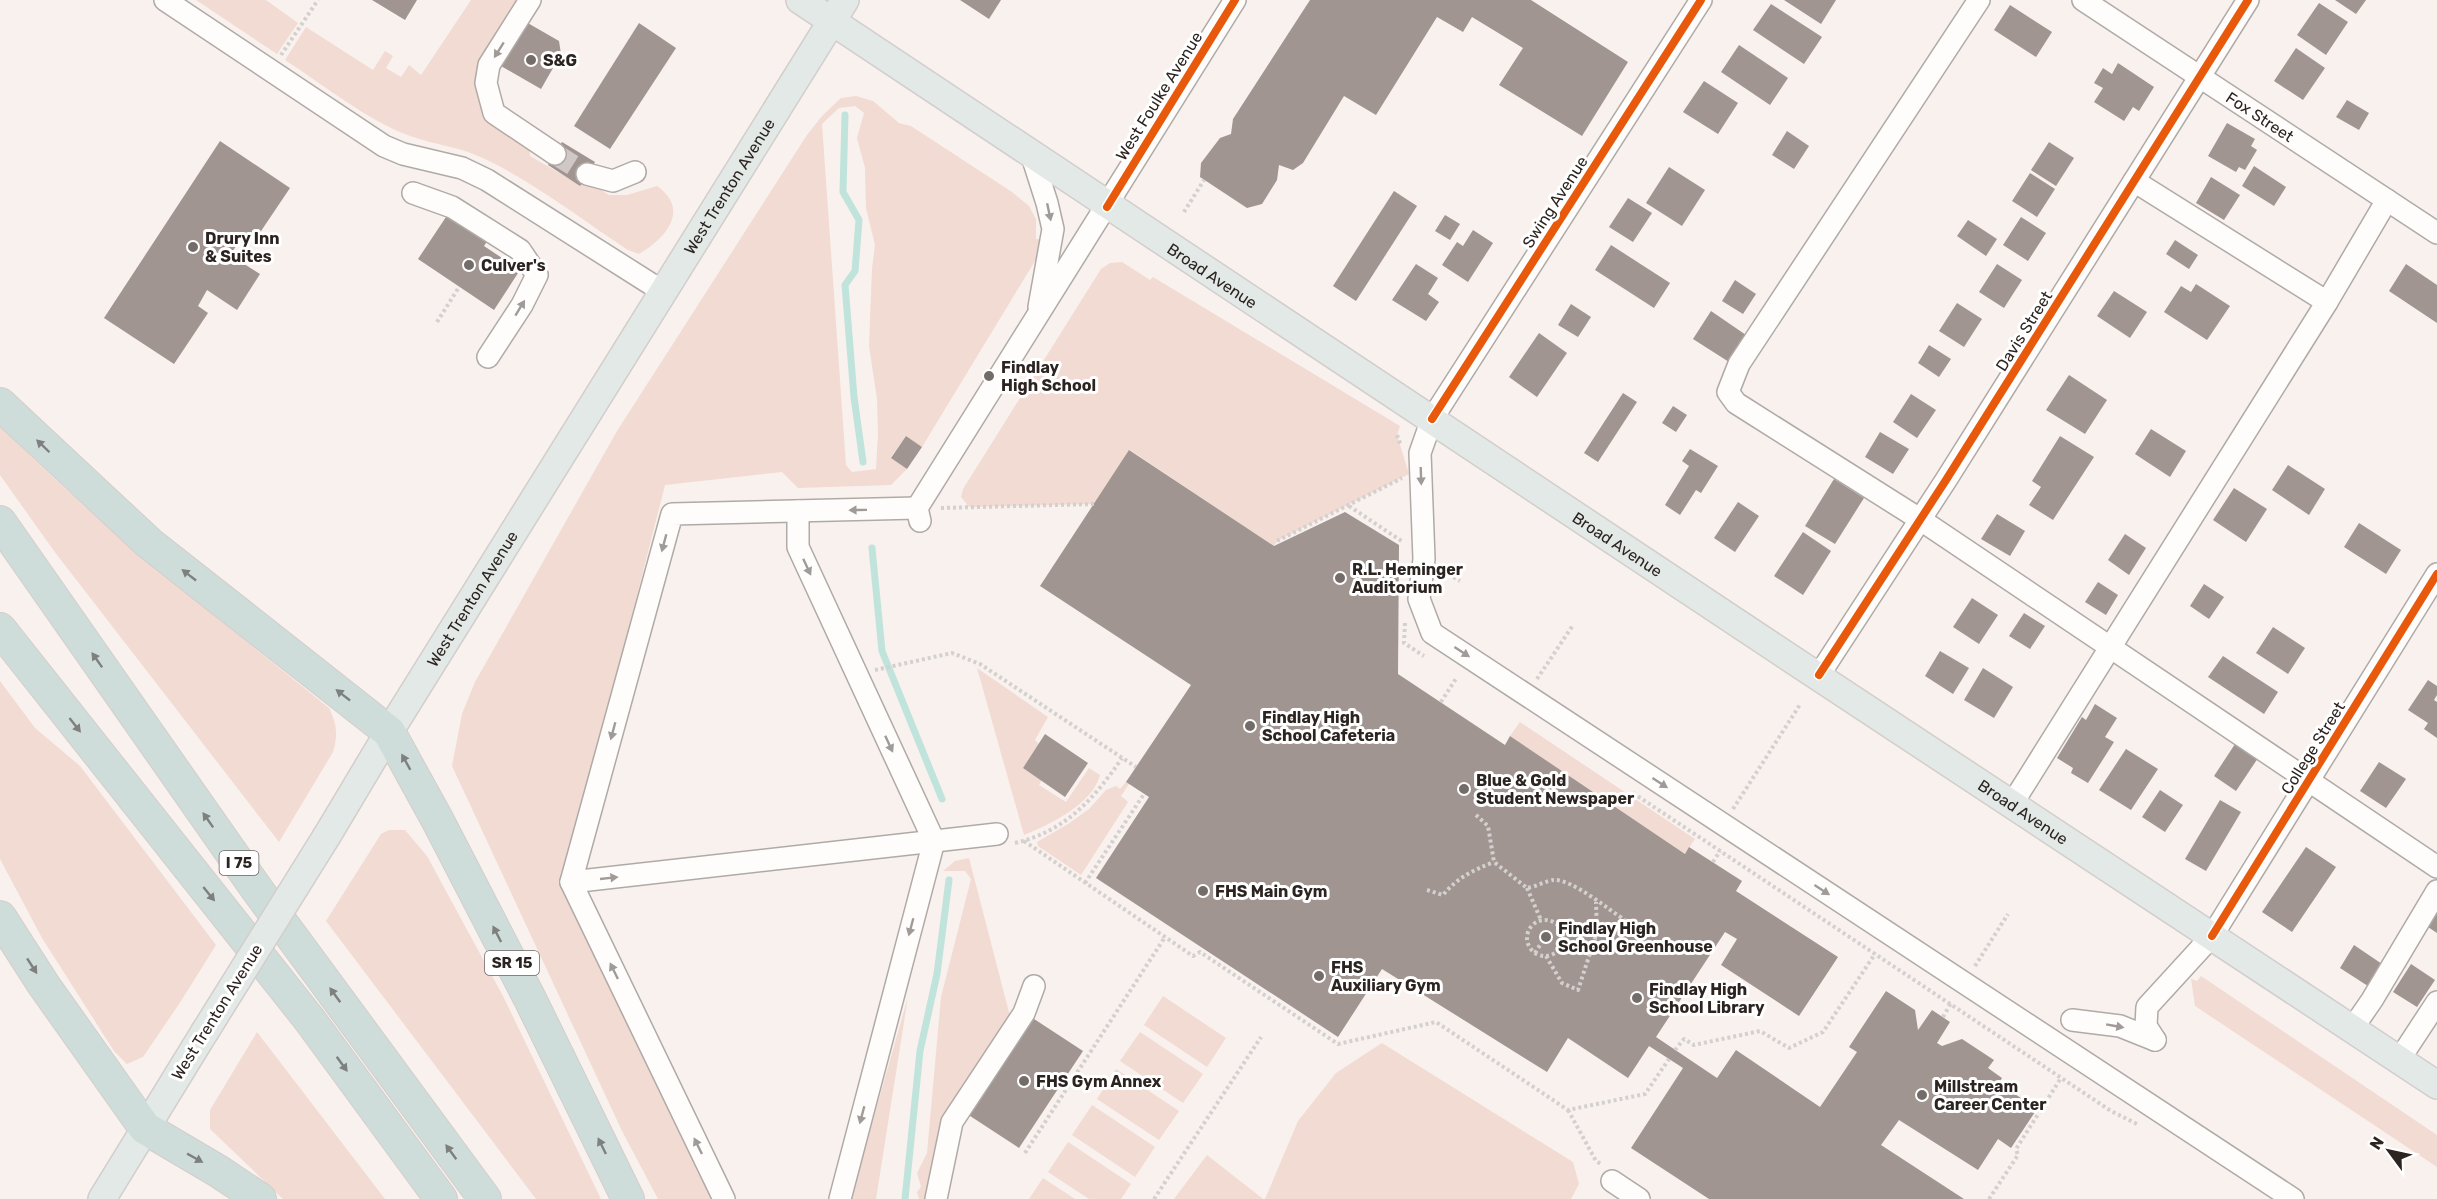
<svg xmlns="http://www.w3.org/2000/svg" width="2437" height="1199" font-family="Rubik,sans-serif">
	<rect width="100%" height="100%" fill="#f9f1ee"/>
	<g fill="#f2dbd2" fill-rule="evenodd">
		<polygon points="196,0 266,0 298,23 277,54"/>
		<path d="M471,0H526L478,86L481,108L493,125L529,146L530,156L580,185L585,180L609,195H627L657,186C691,210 665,239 639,254L628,250C581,219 535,183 485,159C461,147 435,145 410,136C370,122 322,84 285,60L306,27L373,70L385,51L393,56L386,68L401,77L409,65L421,75Z"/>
		<path d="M856,96L873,101L899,123L911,126L1012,192L1029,206L1036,219V239H1043L1038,256L922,447L906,436L891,457L907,469L891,485L798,488L782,472L665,485L563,887L714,1199H658L622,1131L452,766L462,714L475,682L617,431L807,135L822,116L841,98ZM855,106L864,113L857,138L865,168L866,208L875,245L872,268L869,346L877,399L878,434L876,469L852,472L846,465L822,124L839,108Z"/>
		<polygon points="1122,262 1150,280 1153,277 1400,426 1397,435 1409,474 1277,541 1274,546 1130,450 1094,504 969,507 961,497 963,489 1101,269 1110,263"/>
		<path d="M0,426C102,529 217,617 329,708C337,724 338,735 333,752L279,842L54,551L0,475Z"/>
		<path d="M977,668L1048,717L1035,740L1039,744L1023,768L1042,780L1039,785L1066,802L1089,768L1100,775C1093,804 1049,825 1024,835Z"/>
		<polygon points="0,681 35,728 80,766 216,945 181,1001 143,1057 127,1064 114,1051 42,938 0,859"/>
		<polygon points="1520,722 1695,839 1685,854 1510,736"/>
		<polygon points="1126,782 1129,784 1121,796 1128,802 1081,875 1038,846 1037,842 1068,824 1089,809 1106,790 1116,786 1120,789"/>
		<polygon points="389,830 405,830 427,856 503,996 601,1199 536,1199 326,921 381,834"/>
		<polygon points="969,858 1011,1020 927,1199 919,1199 917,1192 921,1187 917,1173 927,1153 941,997 971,879 965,871 943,871 955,861"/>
		<polygon points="2201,976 2437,1135 2437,1167 2195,1006 2191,979 2197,981"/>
		<polygon points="1163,996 1226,1038 1207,1067 1144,1025"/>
		<polygon points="908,997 876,1199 851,1199 852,1194"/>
		<polygon points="257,1032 385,1199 283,1199 210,1129 210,1110"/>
		<polygon points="1140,1032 1203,1074 1183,1103 1120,1061"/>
		<polygon points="1382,1043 1573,1162 1579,1184 1571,1199 1265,1199 1298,1121 1336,1073"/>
		<polygon points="1116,1069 1179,1111 1159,1140 1097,1099"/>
		<polygon points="1092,1105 1155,1147 1135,1177 1072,1135"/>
		<polygon points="1068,1142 1131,1184 1121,1199 1089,1199 1048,1172"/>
		<polygon points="1207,1155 1263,1199 1174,1199"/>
		<polygon points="1043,1178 1075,1199 1029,1199"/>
	</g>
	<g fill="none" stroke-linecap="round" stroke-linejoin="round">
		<g stroke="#c0e4dc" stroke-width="7">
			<polyline points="845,115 843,192 859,220 855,271 845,285 854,397 863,462"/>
			<polyline points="872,548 882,651 942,799"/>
			<polyline points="905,1199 920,1051 937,974 949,880"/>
		</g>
	</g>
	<g fill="#a09591">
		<polygon points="372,0 417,0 405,20"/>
		<polygon points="960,0 1001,0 989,19"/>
		<polygon points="1310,0 1531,0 1628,62 1582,136 1499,85 1523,48 1472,17 1463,32 1437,17 1376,115 1344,96 1303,163 1293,170 1279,165 1277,180 1262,204 1247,208 1200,177 1201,163 1220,138 1231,134 1233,119"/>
		<polygon points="1784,0 1836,0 1821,24"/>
		<polygon points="2335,0 2366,0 2356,14"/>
		<polygon points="2319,3 2348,22 2326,55 2297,35"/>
		<polygon points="1771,4 1822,37 1804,64 1753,30"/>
		<polygon points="2010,5 2052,32 2036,57 1994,30"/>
		<polygon points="526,22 559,41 561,54 541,89 501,66"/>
		<polygon points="639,23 676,48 610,149 574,126"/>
		<polygon points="1739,45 1788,78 1770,105 1721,72"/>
		<polygon points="2296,48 2325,68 2303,100 2274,81"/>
		<polygon points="2118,63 2154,87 2139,111 2133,107 2124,121 2094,102 2103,88 2094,83 2103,68 2112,74"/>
		<polygon points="1704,81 1738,103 1718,134 1683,112"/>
		<polygon points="2347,100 2369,113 2359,130 2336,117"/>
		<polygon points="2227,123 2255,139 2251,146 2257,150 2245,170 2239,167 2236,172 2208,156"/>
		<polygon points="1787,131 1809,146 1794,169 1772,155"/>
		<polygon points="220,141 290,188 255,240 245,233 230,255 260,274 237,310 207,290 198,306 208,313 174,364 104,318"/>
		<polygon points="562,142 595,162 580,186 548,165"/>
		<polygon points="2049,142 2074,158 2056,186 2031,170"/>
		<polygon points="2254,166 2286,187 2274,206 2242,186"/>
		<polygon points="1669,167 1705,190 1682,226 1646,203"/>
		<polygon points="2030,173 2055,189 2037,217 2012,201"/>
		<polygon points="2211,177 2240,195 2224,220 2196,203"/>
		<polygon points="1394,191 1417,206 1356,301 1333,286"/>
		<polygon points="1628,198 1652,213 1633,242 1609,227"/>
		<polygon points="448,214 490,237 484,246 520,270 494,310 418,259"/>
		<polygon points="1445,215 1460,224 1450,240 1435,231"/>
		<polygon points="2021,217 2046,233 2028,261 2003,245"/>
		<polygon points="1968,220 1997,239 1986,256 1957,236"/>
		<polygon points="1473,230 1493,243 1468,282 1442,265 1457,242 1463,246"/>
		<polygon points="2175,240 2198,255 2189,269 2166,254"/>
		<polygon points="1611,245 1670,283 1654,308 1595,270"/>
		<polygon points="1416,264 1438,278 1428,294 1439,302 1426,321 1392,300"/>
		<polygon points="1997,264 2022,280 2004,308 1979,292"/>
		<polygon points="2406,264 2437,285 2437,323 2389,291"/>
		<polygon points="1735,280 1756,294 1743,314 1722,301"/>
		<polygon points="2196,284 2230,306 2207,340 2164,312 2181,286 2191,292"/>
		<polygon points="2114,291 2147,312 2130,338 2097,316"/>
		<polygon points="1957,303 1982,319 1964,347 1939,331"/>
		<polygon points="1571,304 1591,317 1578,337 1558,325"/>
		<polygon points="1711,311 1746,335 1729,362 1693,339"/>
		<polygon points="1539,333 1567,353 1537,397 1509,377"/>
		<polygon points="1929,345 1951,359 1939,377 1918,363"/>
		<polygon points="2069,375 2107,400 2085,434 2046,410"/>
		<polygon points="1623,393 1637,402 1598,462 1584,453"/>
		<polygon points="1911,394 1936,410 1917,438 1893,422"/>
		<polygon points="1673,406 1687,415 1676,432 1662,423"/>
		<polygon points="2151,429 2186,451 2170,477 2135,454"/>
		<polygon points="1880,432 1909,449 1893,474 1865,457"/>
		<polygon points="906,436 922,447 907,469 891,458"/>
		<polygon points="2060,436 2094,457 2053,520 2029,505 2041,487 2032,481"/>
		<polygon points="1690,449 1718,466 1701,493 1696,490 1680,515 1665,505 1689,466 1682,461"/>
		<polygon points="1129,450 1274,546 1345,512 1399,545 1398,674 1505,745 1510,736 1685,854 1689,847 1742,881 1736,891 1838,957 1799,1016 1721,965 1737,939 1725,932 1656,1037 1717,1078 1736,1050 1820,1107 1857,1052 1849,1047 1886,991 1915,1010 1918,1030 1932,1010 1950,1022 1937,1043 1942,1046 1962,1039 1994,1060 1988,1068 2002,1078 1999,1083 2037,1109 2011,1148 1998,1139 1978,1170 1899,1120 1881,1145 1964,1199 1709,1199 1631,1148 1683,1068 1649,1046 1628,1078 1568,1038 1547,1072 1382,969 1338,1037 1096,878 1149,797 1126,782 1191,685 1040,586"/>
		<polygon points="2288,465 2325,489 2309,515 2272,490"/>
		<polygon points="1834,479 1864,498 1835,544 1805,526"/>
		<polygon points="2234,488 2267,509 2246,542 2213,520"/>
		<polygon points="1738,502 1759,516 1735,552 1714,538"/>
		<polygon points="1997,514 2025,531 2010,556 1981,539"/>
		<polygon points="2359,523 2401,550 2386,574 2344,547"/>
		<polygon points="1803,532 1831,551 1803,595 1774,576"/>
		<polygon points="2125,534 2146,548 2129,575 2108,560"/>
		<polygon points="2098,582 2118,595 2106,615 2085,602"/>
		<polygon points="2204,584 2224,597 2209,619 2190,606"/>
		<polygon points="1972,598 1998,615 1979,644 1953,627"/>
		<polygon points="2024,613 2045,626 2030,649 2009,636"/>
		<polygon points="2273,627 2305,648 2288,674 2256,653"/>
		<polygon points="1940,651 1969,668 1953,694 1925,676"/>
		<polygon points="2223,656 2278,692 2264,714 2208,677"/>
		<polygon points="1983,668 2013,687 1994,718 1964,700"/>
		<polygon points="2428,680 2437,686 2437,695 2434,700 2437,702 2437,738 2424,729 2428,723 2408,710"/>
		<polygon points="2095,704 2117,718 2105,737 2114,742 2088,783 2071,773 2073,768 2057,758 2082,717 2086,720"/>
		<polygon points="1045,734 1088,763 1065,797 1023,768"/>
		<polygon points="2235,744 2258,758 2236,791 2214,776"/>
		<polygon points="2126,749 2158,769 2131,810 2099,790"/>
		<polygon points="2379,762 2406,779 2386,808 2360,791"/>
		<polygon points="2160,790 2183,805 2165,832 2142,817"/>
		<polygon points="2220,800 2241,812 2206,871 2185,859"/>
		<polygon points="2306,847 2336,867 2292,932 2262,912"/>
		<polygon points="2437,906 2437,933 2425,925"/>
		<polygon points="2354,945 2385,966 2371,988 2340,968"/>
		<polygon points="2411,964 2435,980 2417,1007 2393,992"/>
		<polygon points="1028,1015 1083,1051 1019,1148 964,1112"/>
	</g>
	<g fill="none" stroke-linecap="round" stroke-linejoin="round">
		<polyline stroke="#d0c8c5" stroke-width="21" stroke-dasharray="21 10" stroke-linecap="butt" points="555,154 587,174"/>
		<defs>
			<g id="minor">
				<polyline points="165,0 384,146 403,154 462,168 487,180 662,291"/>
				<polyline points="530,0 489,65 486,83 494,113 555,154"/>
				<polyline points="1701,0 1432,419 1420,453 1424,559 1419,599 1432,633 2293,1199"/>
				<polyline points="1979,0 1739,364 1728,392 1736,403 1921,520 2437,867"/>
				<path id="s1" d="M2083,0L2437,233"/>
				<polyline points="1032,156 1047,203 1053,229 1039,307"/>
				<polyline points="587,174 613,181 635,172"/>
				<polyline points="2134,181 2327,302"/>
				<polyline points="413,193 452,207 520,250 537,275 522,305 488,357"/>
				<polyline points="917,508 672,514 571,882 997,834"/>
				<polyline points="798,511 798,547 934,841 840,1199"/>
				<polyline points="920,521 917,508 1235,0"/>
				<polyline points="1819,675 1946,480 2248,0"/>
				<polyline points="2012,804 2327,302 2387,200"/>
				<polyline points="571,882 724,1199"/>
				<polyline points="2072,1020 2120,1026 2155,1040"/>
				<polyline points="2352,1029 2372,1000 2437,891"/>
				<polyline points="2155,1040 2146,1026 2147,1007 2212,936 2437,574"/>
				<polyline points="2399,1060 2437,1002"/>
				<polyline points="1612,1181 1639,1199"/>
				<polyline points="936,1199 952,1122 1024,1013 1034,986"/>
			</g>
			<g id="major">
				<path id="s2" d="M800,0C1343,365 1891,724 2437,1085"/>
				<path id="s3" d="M328,834L389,732L845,0"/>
				<polyline points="102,1199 204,1033"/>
			</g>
			<g id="highway">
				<polyline points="0,404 149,543 389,732 438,821 530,999 628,1199"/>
				<polyline points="0,522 256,888 485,1199"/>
				<polyline points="0,629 309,1019 441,1199"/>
				<polyline points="0,917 43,984 145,1128 218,1171 260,1199"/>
			</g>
		</defs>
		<use href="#minor" stroke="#b0aaa6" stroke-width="24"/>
		<use href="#major" stroke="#d2cecc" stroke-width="30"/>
		<use href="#highway" stroke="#d2cecc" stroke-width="34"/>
		<g stroke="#d3d0cf" stroke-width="4" stroke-dasharray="3 3" stroke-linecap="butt">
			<polyline points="281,55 318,0"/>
			<polyline points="1184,212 1204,180"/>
			<polyline points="437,322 459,287"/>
			<polyline points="1397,435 1401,446"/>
			<polyline points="1349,506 1403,542"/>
			<polyline points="941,508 1094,504"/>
			<polyline points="1277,541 1402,478"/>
			<polyline points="1443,571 1460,581"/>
			<polyline points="1405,623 1404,643 1424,656"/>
			<polyline points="875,670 952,653 980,664 1136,767"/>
			<polyline points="1537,679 1573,625"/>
			<polyline points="1441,702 1457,677"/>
			<polyline points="1633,793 2111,1111 2139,1125"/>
			<polyline points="1733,809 1801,703"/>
			<path d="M1476,815L1488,826L1494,862L1527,888C1535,887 1548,880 1554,880C1572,879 1609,910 1625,920"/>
			<polyline points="1024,841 1193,956 1200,952 1338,1044 1436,1022 1568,1110 1645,1094 1669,1059"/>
			<path d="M1015,843C1066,831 1094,799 1122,758"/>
			<polyline points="1713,862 1720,851"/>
			<polyline points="1085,883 1144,794"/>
			<polyline points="1527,888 1541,920"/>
			<path d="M1427,890L1443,895C1457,878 1473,870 1494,862"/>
			<circle cx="1545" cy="938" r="18"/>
			<polyline points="1535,953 1540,945"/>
			<polyline points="1546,956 1562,983 1578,990 1597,932 1596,902"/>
			<polyline points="1975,966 2008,914"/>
			<polyline points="1943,1017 1951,1003"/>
			<polyline points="1675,1050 1684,1039 1694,1045 1760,1031 1789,1048 1823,1032 1875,954"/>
			<polyline points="1568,1110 1596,1161 1601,1164"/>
			<polyline points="1025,1153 1165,937"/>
			<polyline points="1154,1199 1261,1037"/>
			<polyline points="1989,1199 2018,1155 2016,1149 2061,1078"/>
		</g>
		<use href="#minor" stroke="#fefdfc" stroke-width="21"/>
		<use href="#major" stroke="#e2e9e7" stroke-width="27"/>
		<use href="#highway" stroke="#cfddda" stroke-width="32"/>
		<defs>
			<polyline id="major-bridge" points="204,1033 328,834"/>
		</defs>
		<use href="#major-bridge" stroke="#d2cecc" stroke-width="30" stroke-linecap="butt"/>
		<use href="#major-bridge" stroke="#e2e9e7" stroke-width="27"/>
		<defs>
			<g id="cycleway">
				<polyline points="1107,207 1235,0"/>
				<polyline points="1432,419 1701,0"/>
				<polyline points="1819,675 1946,480 2248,0"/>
				<polyline points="2212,936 2437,574"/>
			</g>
		</defs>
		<use href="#cycleway" stroke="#fff" stroke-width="11"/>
		<use href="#cycleway" stroke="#e8590c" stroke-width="8"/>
	</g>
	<defs><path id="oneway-solid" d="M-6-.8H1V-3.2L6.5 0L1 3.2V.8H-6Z" transform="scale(1.5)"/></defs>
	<g fill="#a09b99">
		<use href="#oneway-solid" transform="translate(499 50) rotate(122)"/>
		<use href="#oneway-solid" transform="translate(1049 212) rotate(78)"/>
		<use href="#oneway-solid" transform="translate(520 308) rotate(-59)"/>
		<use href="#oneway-solid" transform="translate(1421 476) rotate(88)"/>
		<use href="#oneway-solid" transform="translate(858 510) rotate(179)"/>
		<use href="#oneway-solid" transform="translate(664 543) rotate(105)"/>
		<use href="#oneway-solid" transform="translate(807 567) rotate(65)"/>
		<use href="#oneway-solid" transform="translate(1462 652) rotate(33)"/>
		<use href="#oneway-solid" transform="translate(613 731) rotate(105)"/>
		<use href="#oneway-solid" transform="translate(889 744) rotate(65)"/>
		<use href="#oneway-solid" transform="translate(1660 783) rotate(33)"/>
		<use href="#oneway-solid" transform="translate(609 878) rotate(-6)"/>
		<use href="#oneway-solid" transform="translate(1822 890) rotate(33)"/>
		<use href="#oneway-solid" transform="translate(911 927) rotate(105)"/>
		<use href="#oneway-solid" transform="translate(614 971) rotate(-116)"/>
		<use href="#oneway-solid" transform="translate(2115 1026) rotate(10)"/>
		<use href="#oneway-solid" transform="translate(862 1115) rotate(105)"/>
		<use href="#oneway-solid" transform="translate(698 1146) rotate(-116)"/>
	</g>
	<g fill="#7e807e">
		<use href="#oneway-solid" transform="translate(43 446) rotate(-136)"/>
		<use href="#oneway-solid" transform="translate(189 575) rotate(-142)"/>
		<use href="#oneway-solid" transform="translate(97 660) rotate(-125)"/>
		<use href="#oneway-solid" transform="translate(343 695) rotate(-142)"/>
		<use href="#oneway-solid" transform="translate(75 725) rotate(52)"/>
		<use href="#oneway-solid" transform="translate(406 762) rotate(-119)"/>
		<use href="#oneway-solid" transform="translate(208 820) rotate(-125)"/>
		<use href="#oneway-solid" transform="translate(209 894) rotate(51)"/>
		<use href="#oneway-solid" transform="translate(497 934) rotate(-117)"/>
		<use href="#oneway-solid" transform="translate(32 966) rotate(57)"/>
		<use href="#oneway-solid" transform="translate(335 995) rotate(-126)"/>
		<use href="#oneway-solid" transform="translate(342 1064) rotate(54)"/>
		<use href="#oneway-solid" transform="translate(602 1146) rotate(-116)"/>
		<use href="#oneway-solid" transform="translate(451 1152) rotate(-126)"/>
		<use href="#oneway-solid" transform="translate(195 1158) rotate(29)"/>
	</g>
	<g fill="#746c69" stroke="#fff" stroke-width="2">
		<circle cx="531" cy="60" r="6"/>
		<circle cx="193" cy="247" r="6"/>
		<circle cx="469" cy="265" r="6"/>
		<circle cx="989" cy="376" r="6"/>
		<circle cx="1340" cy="578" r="6"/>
		<circle cx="1250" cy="726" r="6"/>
		<circle cx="1464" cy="789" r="6"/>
		<circle cx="1203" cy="891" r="6"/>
		<circle cx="1546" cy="937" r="6"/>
		<circle cx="1319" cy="976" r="6"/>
		<circle cx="1637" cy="998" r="6"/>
		<circle cx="1024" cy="1081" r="6"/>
		<circle cx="1922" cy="1095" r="6"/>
	</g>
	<g text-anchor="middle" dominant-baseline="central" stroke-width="6" stroke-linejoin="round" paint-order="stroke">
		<g fill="#fff" stroke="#6b6664" stroke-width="1.5">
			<rect x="219.5" y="851" width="39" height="24" rx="4.5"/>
			<rect x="485" y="951" width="54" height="24" rx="4.5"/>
		</g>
		<g font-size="15" font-weight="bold" fill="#2c2421">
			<text x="239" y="863">I 75</text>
			<text x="512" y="963">SR 15</text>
		</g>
		<g font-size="16" font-weight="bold" fill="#2c2421" stroke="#fff" text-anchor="start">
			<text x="543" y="60">S&amp;G</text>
			<text x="205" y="238">Drury Inn<tspan x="205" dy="18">&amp; Suites</tspan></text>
			<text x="481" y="265">Culver's</text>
			<text x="1001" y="367">Findlay<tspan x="1001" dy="18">High School</tspan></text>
			<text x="1352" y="569">R.L. Heminger<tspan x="1352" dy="18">Auditorium</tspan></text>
			<text x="1262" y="717">Findlay High<tspan x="1262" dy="18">School Cafeteria</tspan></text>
			<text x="1476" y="780">Blue &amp; Gold<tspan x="1476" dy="18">Student Newspaper</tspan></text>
			<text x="1215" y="891">FHS Main Gym</text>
			<text x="1558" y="928">Findlay High<tspan x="1558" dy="18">School Greenhouse</tspan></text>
			<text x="1331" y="967">FHS<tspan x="1331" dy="18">Auxiliary Gym</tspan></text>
			<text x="1649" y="989">Findlay High<tspan x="1649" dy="18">School Library</tspan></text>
			<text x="1036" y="1081">FHS Gym Annex</text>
			<text x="1934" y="1086">Millstream<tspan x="1934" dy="18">Career Center</tspan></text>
		</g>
		<g font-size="16" fill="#2c2421" stroke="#fff">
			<text transform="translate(1159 96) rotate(-58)">West Foulke Avenue</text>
			<text stroke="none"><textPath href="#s1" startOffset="212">Fox Street</textPath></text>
			<text stroke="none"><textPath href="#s3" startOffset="762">West Trenton Avenue</textPath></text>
			<text transform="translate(1555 202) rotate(-57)">Swing Avenue</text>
			<text stroke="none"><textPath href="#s2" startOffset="496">Broad Avenue</textPath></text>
			<text transform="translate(2024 331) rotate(-58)">Davis Street</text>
			<text stroke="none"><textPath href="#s2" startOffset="982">Broad Avenue</textPath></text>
			<text stroke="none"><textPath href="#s3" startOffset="276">West Trenton Avenue</textPath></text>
			<text transform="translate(2313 748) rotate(-58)">College Street</text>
			<text stroke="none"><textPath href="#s2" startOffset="1468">Broad Avenue</textPath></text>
			<text transform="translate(217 1012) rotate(-58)">West Trenton Avenue</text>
		</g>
	</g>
	<g transform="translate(2389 1151) rotate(303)" stroke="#ffffff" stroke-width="4.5" paint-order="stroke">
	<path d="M0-4.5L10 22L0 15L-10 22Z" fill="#2c2421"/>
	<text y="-9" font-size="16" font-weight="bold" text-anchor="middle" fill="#2c2421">N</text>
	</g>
</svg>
